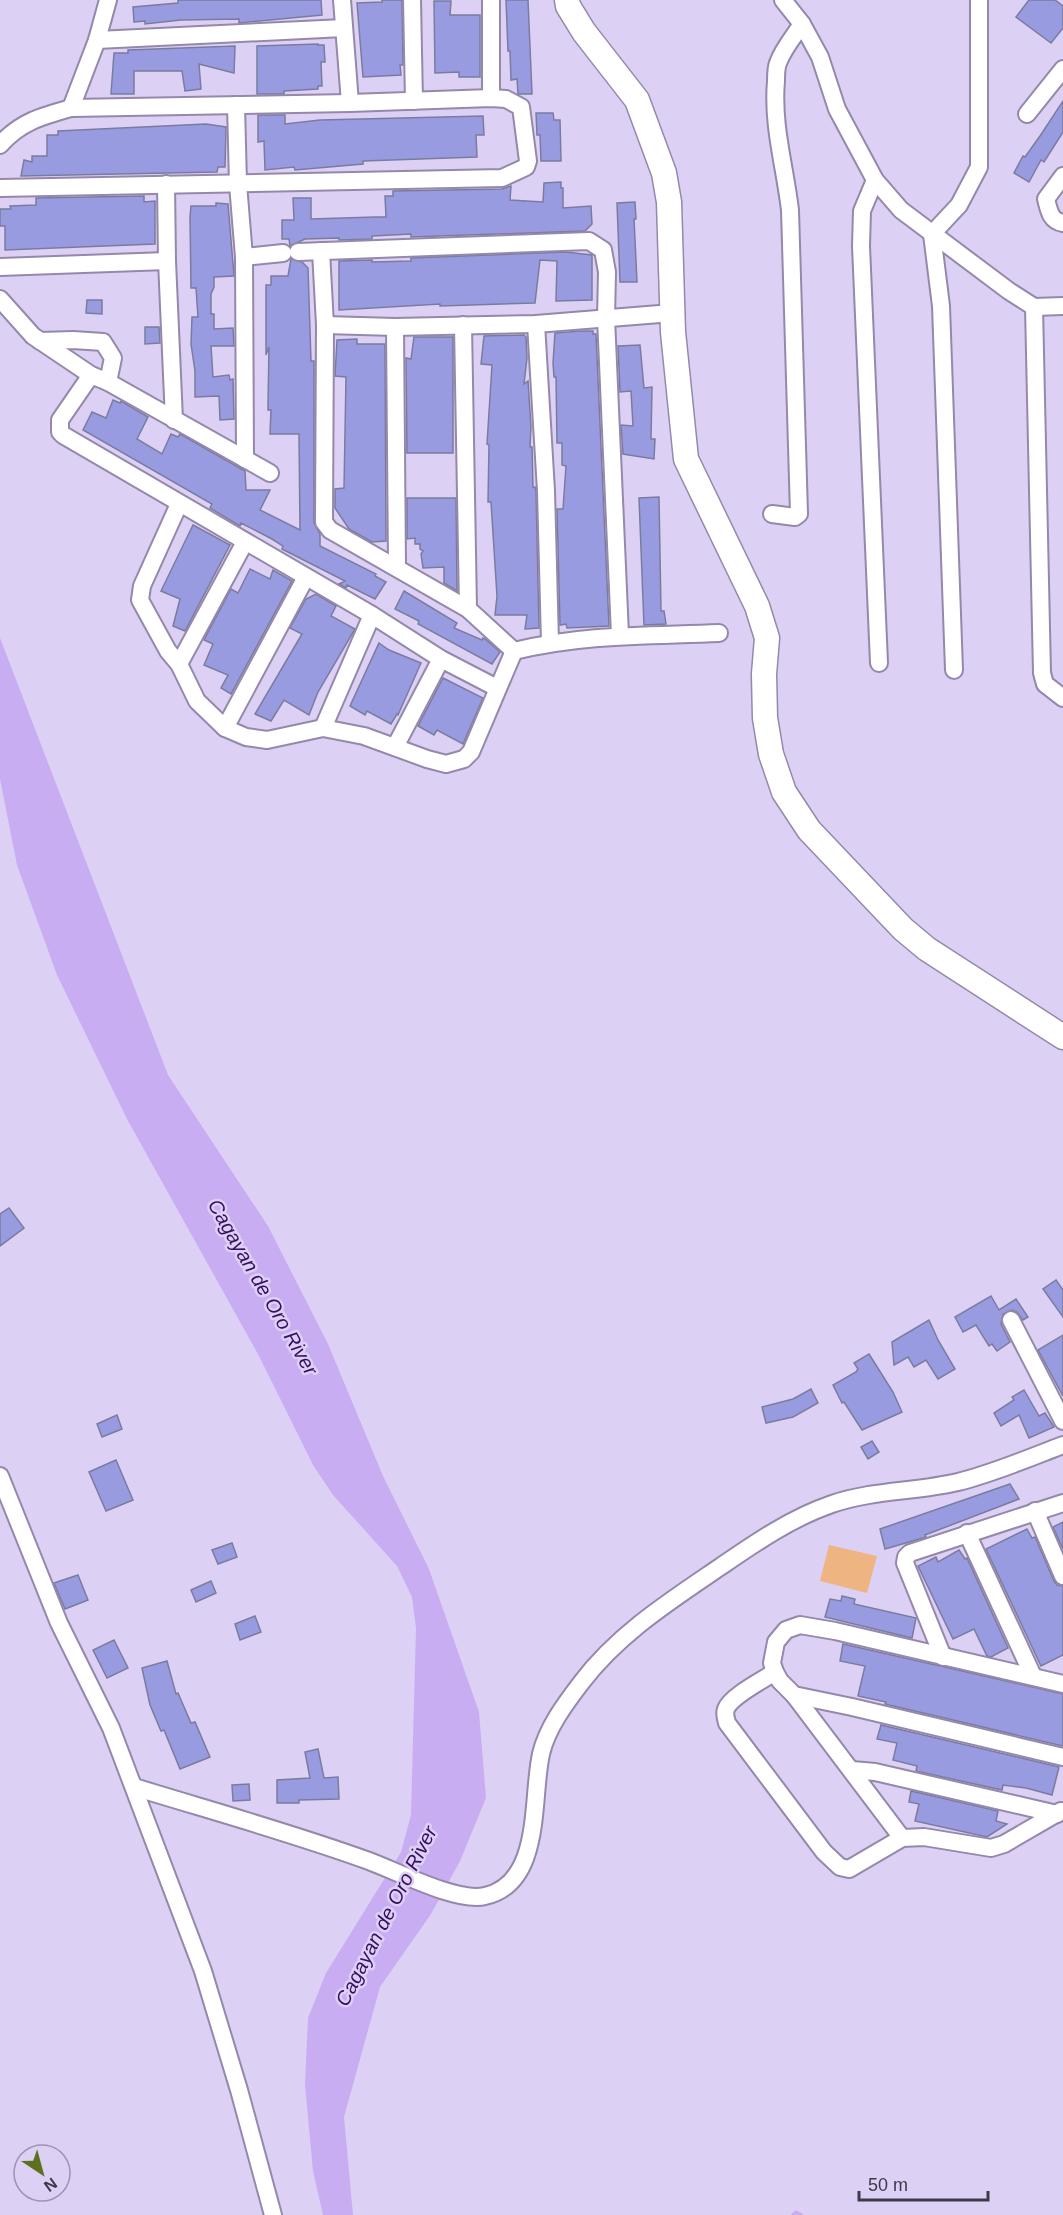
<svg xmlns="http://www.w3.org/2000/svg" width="1063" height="2215" font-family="Arial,sans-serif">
	<rect width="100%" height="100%" fill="#ddd0f5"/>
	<polygon fill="#eeb482" points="829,1545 877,1556 867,1593 820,1581"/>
	<polygon fill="#c8adf3" points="0,638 168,1075 268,1226 328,1344 383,1476 429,1569 479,1712 486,1798 460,1861 431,1914 380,1987 344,2117 353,2215 323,2215 313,2171 305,2085 308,2018 326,1973 401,1852 411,1815 416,1628 412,1597 397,1566 333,1495 313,1465 259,1356 127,1119 57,975 17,865 0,779"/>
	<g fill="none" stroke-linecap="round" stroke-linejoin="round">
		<polyline stroke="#c8adf3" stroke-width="5" points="794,2215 796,2213 800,2215"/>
	</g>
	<g fill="#999be1" stroke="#7a7c9f" stroke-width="1.5">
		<polygon points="178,0 321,0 322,15 239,23 239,19 181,20 145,24 145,21 134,22 133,7 178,3"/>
		<polygon points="382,0 402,0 403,65 400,65 401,75 363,77 357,3 382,2"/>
		<polygon points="506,0 528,0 532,94 518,94 517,79 511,80 510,51 508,51"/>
		<polygon points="1029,0 1055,0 1063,6 1063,28 1051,43 1016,17"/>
		<polygon points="434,1 451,1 450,15 480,15 480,77 459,77 459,72 435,73"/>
		<polygon points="318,44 318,45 324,45 325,62 321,62 322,86 318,86 318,89 284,91 284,94 257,94 257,46"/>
		<polygon points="235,46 234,73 199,64 201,89 185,91 182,71 134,71 134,94 111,94 114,53 128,53 128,50"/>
		<polygon points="1063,101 1063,132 1044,162 1041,160 1029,182 1014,173 1023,156 1025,157 1040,136"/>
		<polygon points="536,113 553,113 554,120 560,120 561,161 541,161 540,135 537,135"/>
		<polygon points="258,115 285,115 285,124 320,120 483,116 484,135 476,135 477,157 363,161 363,164 295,170 294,167 265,170 264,141 258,142"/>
		<polygon points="206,124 226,127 225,167 218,167 217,172 21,176 24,160 32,162 32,156 47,156 47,135 58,135 58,131"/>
		<polygon points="561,182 561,188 563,188 563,208 591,206 592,224 585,231 411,237 411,234 372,236 372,239 339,240 339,238 305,239 290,246 289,239 282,239 282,220 294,220 293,198 311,198 311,219 375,217 386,217 385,196 393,196 393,191 502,189 511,186 510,200 543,202 544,183"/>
		<polygon points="144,196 144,202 155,201 155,244 5,250 5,226 0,226 0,209 11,209 10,206 36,205 36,198"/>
		<polygon points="635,202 636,219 634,219 637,282 620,282 617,203"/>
		<polygon points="216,203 228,204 234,276 214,277 214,287 211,294 211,314 214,314 214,329 233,328 234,346 211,346 213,377 229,375 230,380 233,379 234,419 220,420 219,396 195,397 195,371 191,344 192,317 198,317 196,288 191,288 190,217 191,206 216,206"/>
		<polygon points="565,252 592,255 592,300 556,301 557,261 540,260 535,303 440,306 440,304 339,310 339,261 372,260 372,262 411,261 411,258"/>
		<polygon points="291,259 302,262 308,268 311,361 314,361 314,523 320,534 320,546 376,574 375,576 386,582 375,599 347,585 346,588 339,584 345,581 282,549 283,546 272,539 241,523 240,526 210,508 212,504 83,430 92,412 106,418 113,400 120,403 121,401 148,417 137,439 162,454 171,434 178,437 180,434 245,471 246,490 270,490 260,510 300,530 299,434 270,434 271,410 268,410 268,405 269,347 266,355 266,285 271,285 271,276 288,276"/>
		<polygon points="87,300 102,300 102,314 86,313"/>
		<polygon points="145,327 159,327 160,343 145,344"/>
		<polygon points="580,331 593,331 593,334 596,334 609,626 567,628 566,624 560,625 557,509 563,509 566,466 562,465 562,443 557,443 556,377 554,377 553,363 555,333"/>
		<polygon points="524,335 526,337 527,358 524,384 528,381 531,427 530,447 532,447 533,487 535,487 536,491 539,628 525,629 527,615 495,615 497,596 491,502 488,502 489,445 487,444 492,365 481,364 484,336"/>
		<polygon points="414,337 453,337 453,453 407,453 406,358 411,359"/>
		<polygon points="357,339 357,344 385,344 386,541 372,542 349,529 335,508 335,489 344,488 346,377 335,376 337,340"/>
		<polygon points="640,345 644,388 652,387 651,439 655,439 654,459 623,454 621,425 633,426 631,391 620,392 618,346"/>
		<polygon points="659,497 661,611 664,611 666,624 644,625 639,498"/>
		<polygon points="407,498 456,498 457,591 444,583 444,567 423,568 421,554 423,551 420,549 420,544 415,544 415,538 407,539"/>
		<polygon points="193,525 230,545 185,631 173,626 180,599 161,591"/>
		<polygon points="250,569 270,579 273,570 292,581 231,694 221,688 228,675 204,665 213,644 204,640 231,589 238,593"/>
		<polygon points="404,591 457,623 454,628 482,640 483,638 485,639 500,652 492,664 418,624 419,621 395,609"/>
		<polygon points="316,594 336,606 331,616 355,629 318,692 309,715 284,700 271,721 255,714 302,634 290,628 306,599"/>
		<polygon points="379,643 389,650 421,663 398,715 397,714 391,724 367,711 365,715 350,706"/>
		<polygon points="443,678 483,698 463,744 437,730 434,735 418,726"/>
		<polygon points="9,1208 24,1228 0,1246 0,1214"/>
		<polygon points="1056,1280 1063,1290 1063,1317 1043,1289"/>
		<polygon points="991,1296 999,1310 1016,1299 1028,1317 1023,1320 1017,1312 1012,1310 1003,1314 1001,1324 1010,1342 997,1351 992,1344 989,1346 976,1325 963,1332 955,1317"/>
		<polygon points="929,1320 938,1340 955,1369 938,1379 926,1360 914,1367 908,1357 894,1365 892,1342"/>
		<polygon points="1063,1335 1063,1396 1038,1350"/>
		<polygon points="869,1354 893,1392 902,1412 862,1430 844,1402 842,1403 833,1385 856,1372 858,1369 854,1363"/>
		<polygon points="811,1389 818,1403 793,1417 766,1423 762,1407 793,1399"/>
		<polygon points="1024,1390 1039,1416 1045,1413 1054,1427 1029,1438 1019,1415 1001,1426 994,1413 1014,1400 1012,1397"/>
		<polygon points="117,1415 122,1429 102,1437 97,1424"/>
		<polygon points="872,1441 879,1452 868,1459 861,1447"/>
		<polygon points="116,1460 133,1500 106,1511 89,1472"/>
		<polygon points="1010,1484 1019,1499 925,1535 926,1537 885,1549 880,1529"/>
		<polygon points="1063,1522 1063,1549 1053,1527"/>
		<polygon points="1027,1529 1032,1538 1035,1537 1054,1581 1057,1585 1063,1586 1063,1655 1041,1666 986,1549"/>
		<polygon points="232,1543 237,1557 218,1564 212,1550"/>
		<polygon points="959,1550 965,1559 967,1558 1008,1648 991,1657 987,1656 974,1629 953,1639 918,1566 936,1557 938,1562"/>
		<polygon points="78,1575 88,1600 65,1609 54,1583"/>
		<polygon points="211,1581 216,1593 196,1602 191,1590"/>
		<polygon points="842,1596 855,1599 854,1604 916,1618 912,1638 825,1617 830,1599 841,1601"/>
		<polygon points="255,1616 261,1632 240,1640 235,1624"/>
		<polygon points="114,1640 128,1668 107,1678 93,1650"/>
		<polygon points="843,1644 1063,1694 1063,1746 885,1704 886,1702 858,1696 865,1666 840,1661"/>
		<polygon points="167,1661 176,1694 178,1693 191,1723 195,1722 210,1757 180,1769 164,1730 161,1731 150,1705 142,1668"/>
		<polygon points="881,1725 1059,1767 1052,1795 1026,1788 1003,1785 1002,1790 916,1771 917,1766 893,1760 897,1743 877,1739"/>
		<polygon points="318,1749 324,1778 338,1777 339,1799 299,1800 299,1803 277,1803 277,1780 310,1778 305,1752"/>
		<polygon points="249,1784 250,1800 233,1801 232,1785"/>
		<polygon points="911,1791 998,1811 996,1821 1007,1824 987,1837 915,1821 919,1804 909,1802"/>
	</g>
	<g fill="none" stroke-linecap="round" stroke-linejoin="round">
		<defs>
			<g id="street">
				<polyline points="342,0 350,103"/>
				<polyline points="412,0 414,101"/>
				<polyline points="491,0 491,98"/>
				<polyline points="783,0 802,24 820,57 837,109 875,180 901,210 1009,291 1034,307 1063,306"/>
				<polyline points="97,40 344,28"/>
				<polyline points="236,105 238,184 244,257 245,459"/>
				<polyline points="71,108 97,40 108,0"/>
				<polyline points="1027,114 1063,69"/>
				<path d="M0,145C20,122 42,116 71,108L350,103L491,98L506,99L521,107L528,161L526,167L502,178L0,188"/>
				<path d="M1063,176L1046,199C1049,210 1050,221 1063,223"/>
				<polyline points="875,180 862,211 861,246 879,663"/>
				<polyline points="166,184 167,261 174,420"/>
				<polyline points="321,251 325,325 324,522 330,530 468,609 514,651"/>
				<polyline points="298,252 589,241 603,250 607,272 606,318 620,635"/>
				<polyline points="244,257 283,253"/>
				<polyline points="0,267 167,261"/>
				<polyline points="0,299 33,336 91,375 108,382 270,473"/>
				<polyline points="1034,307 1042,673 1045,684 1063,698"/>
				<polyline points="536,324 546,491 550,642"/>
				<polyline points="325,325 395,327 536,324 672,313"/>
				<polyline points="463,325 468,609"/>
				<polyline points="395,327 397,567"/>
				<polyline points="40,341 73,340 103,342 113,358 108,382"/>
				<polyline points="91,375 60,420 60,432 63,435 372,615 441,659 497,688"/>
				<polyline points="179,504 142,586 140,600 168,651 179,664 197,701 225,728 246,737 267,740 323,728 364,736 427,759 446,764 464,759 471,752 514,651"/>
				<path d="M772,514L795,517L799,514L790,210C785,167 772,125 776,81C776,75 776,68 778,63C783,49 794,36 802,24"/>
				<path d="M514,651C583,634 648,636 719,633"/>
				<polyline points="179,664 245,542"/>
				<polyline points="954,670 941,306 932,234 959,205 979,167 979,0"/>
				<polyline points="225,728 306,577"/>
				<polyline points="323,728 372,615"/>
				<polyline points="395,747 441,659"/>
				<polyline points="1011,1320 1063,1421"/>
				<polyline points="0,1476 59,1623 111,1728 203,1971 239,2090 273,2215"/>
				<polyline points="1035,1511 1063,1576"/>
				<polyline points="967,1533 1033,1676"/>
				<polyline points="943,1657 905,1563 906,1557 910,1553 1063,1503"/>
				<path d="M775,1672C763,1680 731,1696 726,1709C724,1714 726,1718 727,1723L824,1852L840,1867L849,1869L902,1838L794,1695"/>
				<polyline points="1063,1684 835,1631 800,1625 786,1630 776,1642 772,1663 775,1672 780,1681 794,1695 852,1707 1063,1757"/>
				<polyline points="852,1770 875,1772 1057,1814"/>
				<path d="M134,1787C212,1811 292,1833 369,1861C396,1871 458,1903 485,1896C543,1883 531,1798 541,1754C547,1728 565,1704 581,1683C618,1634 670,1601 720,1567C755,1543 791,1518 832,1504C872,1490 916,1492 958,1482C994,1473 1029,1458 1063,1445"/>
				<polyline points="902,1838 924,1837 991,1848 1004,1844 1061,1811"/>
			</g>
			<polyline id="secondary" points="567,0 568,6 584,32 637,100 664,173 669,202 673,332 686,459 757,606 767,638 764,674 765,718 771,754 784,792 809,830 903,929 927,949 1063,1037"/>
		</defs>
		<use href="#street" stroke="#9588aa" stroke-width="20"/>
		<use href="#secondary" stroke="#9588aa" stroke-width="27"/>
		<use href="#street" stroke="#fff" stroke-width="16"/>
		<use href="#secondary" stroke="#fff" stroke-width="24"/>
	</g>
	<g text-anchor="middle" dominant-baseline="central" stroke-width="5" stroke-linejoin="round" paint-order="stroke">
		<g font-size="20" font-style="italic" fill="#380e5f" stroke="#ddd0f5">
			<text transform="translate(263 1287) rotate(60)">Cagayan de Oro River</text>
			<text transform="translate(386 1916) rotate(-63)">Cagayan de Oro River</text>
		</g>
	</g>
	<g transform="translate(42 2173) rotate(144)"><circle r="28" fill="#ddd0f5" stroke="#9e94b0" stroke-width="1.5"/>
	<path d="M0-4.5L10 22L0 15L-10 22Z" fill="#5c701e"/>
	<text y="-9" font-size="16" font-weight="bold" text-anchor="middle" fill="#3f3948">N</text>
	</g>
	<path d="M859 2191v9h129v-9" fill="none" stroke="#3f3948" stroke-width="3"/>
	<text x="868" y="2191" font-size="18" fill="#3f3948" stroke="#ddd0f5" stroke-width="4.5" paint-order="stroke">50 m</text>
</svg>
